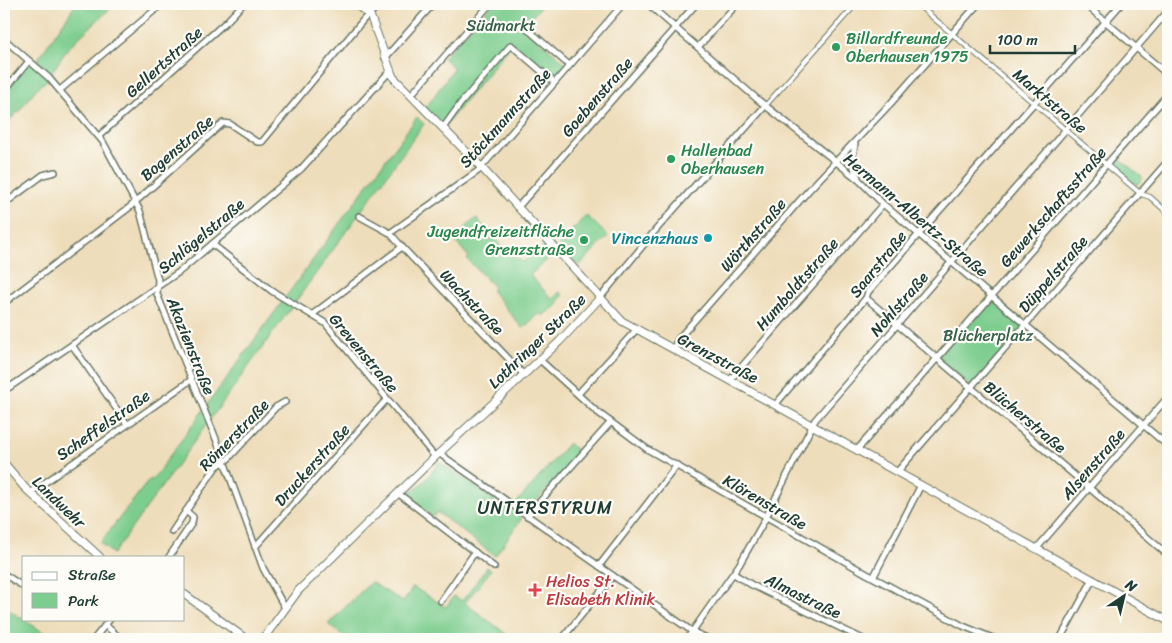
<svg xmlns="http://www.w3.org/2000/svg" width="1172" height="643" font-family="Sriracha,sans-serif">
	<rect width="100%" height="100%" fill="#fdfcf7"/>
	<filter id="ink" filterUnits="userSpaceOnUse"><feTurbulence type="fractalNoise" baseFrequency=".02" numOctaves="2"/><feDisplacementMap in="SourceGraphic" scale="10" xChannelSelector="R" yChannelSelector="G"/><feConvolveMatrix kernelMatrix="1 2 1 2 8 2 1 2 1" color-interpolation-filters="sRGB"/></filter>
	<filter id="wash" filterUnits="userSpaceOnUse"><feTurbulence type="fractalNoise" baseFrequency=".0096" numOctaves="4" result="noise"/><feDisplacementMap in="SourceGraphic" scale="20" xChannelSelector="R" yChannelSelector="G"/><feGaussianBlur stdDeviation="1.12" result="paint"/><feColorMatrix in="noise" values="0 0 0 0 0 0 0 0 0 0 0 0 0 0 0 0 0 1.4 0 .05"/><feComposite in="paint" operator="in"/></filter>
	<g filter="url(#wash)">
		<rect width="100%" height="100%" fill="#eeddba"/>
		<g fill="#7dcd8e" stroke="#4e8561">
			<polygon points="76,4 115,4 68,48 46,81 36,89 19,111 4,125 4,91 29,61 34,65"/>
			<polygon points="492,4 543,4 523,27 567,64 554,82 511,45 443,128 425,109 454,68 443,58"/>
			<polygon points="417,117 424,124 113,554 100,543 149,480 153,479"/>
			<polygon points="1120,159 1143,178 1137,185 1114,166"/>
			<polygon points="586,215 608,236 579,266 559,245"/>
			<polygon points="476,218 503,248 523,262 549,242 557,251 530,275 552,299 560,292 563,296 558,301 559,304 542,316 539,313 523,329 491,290 494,287 467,259 469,257 453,239"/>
			<polygon points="992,297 1026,325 971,387 936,358"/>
			<polygon points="569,443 580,454 528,510 517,502"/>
			<polygon points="439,462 522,518 495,556 437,512 433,517 405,496 426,480"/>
			<polygon points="487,567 491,570 465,603 513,639 347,639 328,624 371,582 403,602 413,587 446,607 454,596 462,601"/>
			<polygon points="4,607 54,639 4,639"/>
		</g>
	</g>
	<g filter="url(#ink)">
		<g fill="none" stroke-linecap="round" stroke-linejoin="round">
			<defs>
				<g id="pedestrian">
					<polyline points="917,4 1141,194 1150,197 1168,213"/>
					<polyline points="766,105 856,4"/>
				</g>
				<g id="minor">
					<polyline points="648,4 757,99 859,180 883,204 1168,446"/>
					<polyline points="1085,4 1168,75"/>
					<polyline points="525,27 569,65"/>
					<polyline points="4,39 49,78 103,142 140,211 158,280 157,294 216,439 263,568 285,608"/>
					<polyline points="698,47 737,4"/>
					<polyline points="385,58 433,4"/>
					<polyline points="60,90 162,4"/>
					<polyline points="4,91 29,61"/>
					<polyline points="411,95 490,4"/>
					<polyline points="443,128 461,103 511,45 554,82"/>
					<polyline points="99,136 227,21 243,4"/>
					<polyline points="855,144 852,162 858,178"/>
					<polyline points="4,204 43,175 55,172"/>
					<polyline points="518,207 696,4"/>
					<polyline points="359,216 390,233"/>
					<polyline points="212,244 272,291 325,323 435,457"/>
					<polyline points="402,247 524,375"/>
					<polyline points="600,298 654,232 766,105"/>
					<polyline points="866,298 1168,555"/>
					<polyline points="4,303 130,207 223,123 230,124 257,142 262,142 364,19 380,4"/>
					<polyline points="313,314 402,247 390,233 478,171 623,4"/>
					<polyline points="72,345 127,424"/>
					<polyline points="673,349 679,338 809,190 891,103 978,4"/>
					<polyline points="540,360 596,411 647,449 867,574 963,626 995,639"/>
					<polyline points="730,380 883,204"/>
					<polyline points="4,391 179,272 301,169 390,71"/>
					<polyline points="578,394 636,330"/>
					<polyline points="775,405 866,298 868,292 1121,4"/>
					<polyline points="857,450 1168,94"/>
					<polyline points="440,454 693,632 709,639"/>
					<polyline points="897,472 1168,161"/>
					<polyline points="30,493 191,380"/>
					<polyline points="399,494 494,567"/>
					<polyline points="527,516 611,422"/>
					<polyline points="172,532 186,511"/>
					<polyline points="255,547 387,399"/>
					<polyline points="1037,548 1168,397"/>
					<polyline points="169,557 192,523 193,517 186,511 216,467 228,459 276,407 285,402"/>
					<polyline points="599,566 677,465"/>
					<polyline points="4,574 24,587"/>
					<polyline points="734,574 752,585 863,639"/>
					<polyline points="874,576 921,485"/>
					<polyline points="441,601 475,552"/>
					<polyline points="105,625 121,639"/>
					<polyline points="94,639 110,619"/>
					<polyline points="562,639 613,576"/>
					<polyline points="687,639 739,565 763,523 815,420 1168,11"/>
					<polyline points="1060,639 1093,579"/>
				</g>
				<g id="tertiary">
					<polyline points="355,4 370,15 393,77 481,167 622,321 1168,621"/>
					<polyline points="4,463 25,488 100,557"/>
					<polyline points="184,594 246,639"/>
					<polyline points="263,639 298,591 435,457 559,342 600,298"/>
				</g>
			</defs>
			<use href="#pedestrian" stroke="#677563" stroke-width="6"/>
			<use href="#minor" stroke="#677563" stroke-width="8"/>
			<use href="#tertiary" stroke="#677563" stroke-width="9"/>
			<use href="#pedestrian" stroke="#fff" stroke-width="4"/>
			<use href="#minor" stroke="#fff" stroke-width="5"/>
			<use href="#tertiary" stroke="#fff" stroke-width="7"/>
		</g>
	</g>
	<g fill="#2e9e5b" stroke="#fdfcf7" stroke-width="2">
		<circle cx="836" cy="47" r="5"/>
		<circle cx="671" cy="159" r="5"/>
		<circle cx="584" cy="240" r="5"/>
	</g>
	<circle fill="#0f9aa8" stroke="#fdfcf7" stroke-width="2" cx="708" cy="238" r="5"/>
	<path fill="#e0444e" stroke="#fdfcf7" stroke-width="2" d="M532.5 582.5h5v5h5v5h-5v5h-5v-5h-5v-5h5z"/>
	<g text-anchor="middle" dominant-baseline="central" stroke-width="4.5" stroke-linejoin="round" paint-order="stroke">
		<g font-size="16" fill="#36614a" stroke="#fdfcf7">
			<text x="501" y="25">Südmarkt</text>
			<text x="988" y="335">Blücherplatz</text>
		</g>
		<g font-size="16" fill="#27864d" stroke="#fdfcf7" text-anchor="start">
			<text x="846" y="38">Billardfreunde<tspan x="846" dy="18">Oberhausen 1975</tspan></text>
			<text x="681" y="150">Hallenbad<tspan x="681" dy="18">Oberhausen</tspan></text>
			<text x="574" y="231" text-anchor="end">Jugendfreizeitfläche<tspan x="574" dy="18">Grenzstraße</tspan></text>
		</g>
		<g font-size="16" fill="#1f3d34" stroke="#fdfcf7">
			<text transform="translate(164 62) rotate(-42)">Gellertstraße</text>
			<text transform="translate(597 97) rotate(-49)">Goebenstraße</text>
			<text transform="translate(1050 101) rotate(40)">Marktstraße</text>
			<text transform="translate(505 118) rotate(-48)">Stöckmannstraße</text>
			<text transform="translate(177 148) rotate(-41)">Bogenstraße</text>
			<text transform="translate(1053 207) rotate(-49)">Gewerkschaftsstraße</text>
			<text transform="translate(916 215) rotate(40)">Hermann-Albertz-Straße</text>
			<text transform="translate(753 235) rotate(-49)">Wörthstraße</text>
			<text transform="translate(201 236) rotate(-40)">Schlägelstraße</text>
			<text transform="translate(878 264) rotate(-51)">Saarstraße</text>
			<text transform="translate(1053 274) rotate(-49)">Düppelstraße</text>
			<text transform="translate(797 284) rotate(-49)">Humboldtstraße</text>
			<text transform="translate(472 302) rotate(46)">Wachstraße</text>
			<text transform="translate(899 304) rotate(-49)">Nohlstraße</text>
			<text transform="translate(537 341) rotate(-44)">Lothringer Straße</text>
			<text transform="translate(191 346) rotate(68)">Akazienstraße</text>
			<text transform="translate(364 353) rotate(50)">Grevenstraße</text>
			<text transform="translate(718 358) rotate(28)">Grenzstraße</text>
			<text transform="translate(1025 417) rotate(40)">Blücherstraße</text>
			<text transform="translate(103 425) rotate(-35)">Scheffelstraße</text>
			<text transform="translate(234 435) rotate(-46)">Römerstraße</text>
			<text transform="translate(1093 464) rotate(-49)">Alsenstraße</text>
			<text transform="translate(312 465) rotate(-48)">Druckerstraße</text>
			<text transform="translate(59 502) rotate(44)">Landwehr</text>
			<text transform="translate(765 502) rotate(30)">Klörenstraße</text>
			<text transform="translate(803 596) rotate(26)">Almastraße</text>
		</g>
		<g font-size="16" fill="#0d838f" stroke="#fdfcf7" text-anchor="end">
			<text x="698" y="238">Vincenzhaus</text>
		</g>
		<g font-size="16" fill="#be3a42" stroke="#fdfcf7" text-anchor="start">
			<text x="546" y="581">Helios St.<tspan x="546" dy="18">Elisabeth Klinik</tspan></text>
		</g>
		<g font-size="18" letter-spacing="1" fill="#1f3d34" stroke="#fdfcf7">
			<text x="545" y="508">UNTERSTYRUM</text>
		</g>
	</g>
	<rect width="1172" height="643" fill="none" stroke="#fdfcf7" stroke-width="20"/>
	<rect x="22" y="556" width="162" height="65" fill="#fdfcf7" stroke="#a4b0a9"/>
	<rect x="32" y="572" width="25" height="8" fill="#ffffff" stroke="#a4b0a9"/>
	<text x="68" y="580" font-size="15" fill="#1f3d34">Straße</text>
	<rect x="32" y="593" width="25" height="15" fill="#7dcd8e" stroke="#a4b0a9"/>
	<text x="68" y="606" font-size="15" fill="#1f3d34">Park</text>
	<g transform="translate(1124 596) rotate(35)" stroke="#fdfcf7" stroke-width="4" paint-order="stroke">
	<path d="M0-4L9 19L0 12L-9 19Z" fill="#1f3d34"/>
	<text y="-8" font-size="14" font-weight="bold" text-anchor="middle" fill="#1f3d34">N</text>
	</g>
	<path d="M990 45v8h85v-8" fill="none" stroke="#1f3d34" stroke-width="2.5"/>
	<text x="997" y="45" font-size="15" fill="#1f3d34" stroke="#fdfcf7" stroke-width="4" paint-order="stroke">100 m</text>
</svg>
